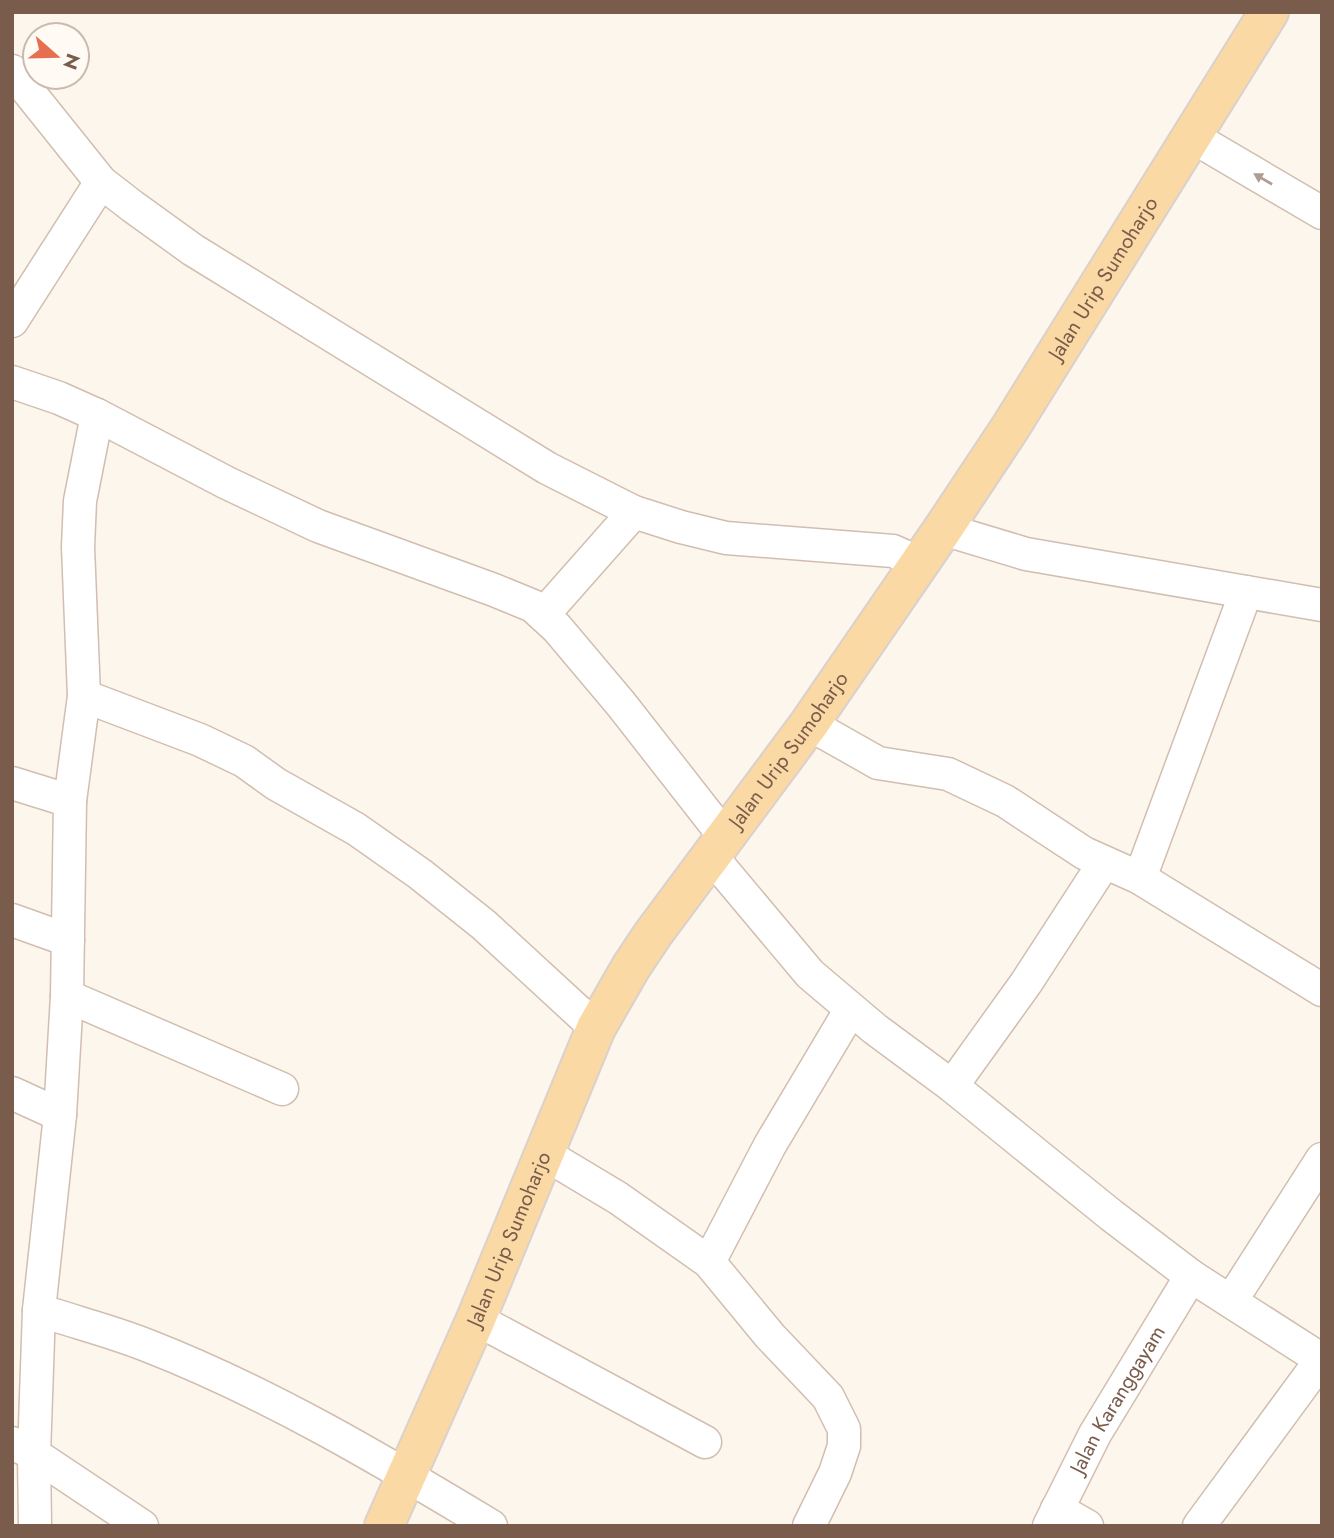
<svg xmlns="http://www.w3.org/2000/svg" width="1334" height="1538" font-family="Jost,sans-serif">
	<rect width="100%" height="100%" fill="#fdf6ec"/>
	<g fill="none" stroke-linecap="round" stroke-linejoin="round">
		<defs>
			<g id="minor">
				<polyline points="12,71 101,182 132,206 193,250 547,468 634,512 681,527 726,538 893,551 920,563"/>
				<polyline points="1191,136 1322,213"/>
				<polyline points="12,321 101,182"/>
				<polyline points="12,382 59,398 97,415 227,483 318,526 494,590 533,606 557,628 621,704 725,837"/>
				<polyline points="943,529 1026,554 1322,605"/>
				<polyline points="543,615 634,512"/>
				<polyline points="84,696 200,740 244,761 276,784 356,829 420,874 484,925 596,1028"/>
				<polyline points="809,724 878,763 948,774 1005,801 1084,853 1140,878 1322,990"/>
				<polyline points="12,783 70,801"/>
				<polyline points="711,856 810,974 875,1029 952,1086 1111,1215 1191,1276 1322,1360"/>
				<polyline points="1140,878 1246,592"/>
				<polyline points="12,920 68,940"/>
				<polyline points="67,996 282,1089"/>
				<polyline points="952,1086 1026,983 1104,863"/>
				<polyline points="12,1093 60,1115"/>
				<polyline points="543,1153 618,1198 709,1262 770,1336 828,1397 844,1429 844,1446 835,1473 809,1526"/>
				<polyline points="709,1262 770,1145 851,1009"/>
				<polyline points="1231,1301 1322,1159"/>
				<path d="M39,1310C74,1322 111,1331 146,1345C267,1392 380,1459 491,1526"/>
				<polyline points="476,1319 705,1442"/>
				<polyline points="12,1443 34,1454 142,1526"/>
				<polyline points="1057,1509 1087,1526"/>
				<polyline points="35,1526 34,1454 39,1310 60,1115 67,996 70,801 84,696 78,547 80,501 97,415"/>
				<path id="s1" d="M1049,1526L1095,1434L1191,1276"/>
				<polyline points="1199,1526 1321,1360"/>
			</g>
			<g id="major">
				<path id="s2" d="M384,1526L476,1319L596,1028L631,967L653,934L809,724L943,529L1010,428L1269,12"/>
			</g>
		</defs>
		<use href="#minor" stroke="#d1beb0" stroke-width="35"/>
		<use href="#major" stroke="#dad1cd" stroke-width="42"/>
		<use href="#minor" stroke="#fff" stroke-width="32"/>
		<use href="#major" stroke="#fbd9a5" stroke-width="38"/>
	</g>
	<defs><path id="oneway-solid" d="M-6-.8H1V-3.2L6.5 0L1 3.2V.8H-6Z" transform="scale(1.75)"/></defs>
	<use fill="#af9d94" href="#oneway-solid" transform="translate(1263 179) rotate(-150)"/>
	<g text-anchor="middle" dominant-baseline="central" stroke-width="7" stroke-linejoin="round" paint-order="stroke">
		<g font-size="21" fill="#7a5c4d" stroke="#fffaf3">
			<text stroke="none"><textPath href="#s2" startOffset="1447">Jalan Urip Sumoharjo</textPath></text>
			<text stroke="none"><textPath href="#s2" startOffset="880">Jalan Urip Sumoharjo</textPath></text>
			<text stroke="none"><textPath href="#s2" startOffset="313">Jalan Urip Sumoharjo</textPath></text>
			<text stroke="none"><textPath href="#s1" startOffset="144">Jalan Karanggayam</textPath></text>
		</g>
	</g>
	<rect width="1334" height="1538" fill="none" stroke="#7a5c4d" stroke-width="28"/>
	<g transform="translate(56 56) rotate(110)"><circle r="33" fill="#fffaf3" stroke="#cabbb1" stroke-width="2"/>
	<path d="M0-5L12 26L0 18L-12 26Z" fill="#e76f51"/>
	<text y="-10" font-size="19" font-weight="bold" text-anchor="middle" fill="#7a5c4d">N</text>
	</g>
</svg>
